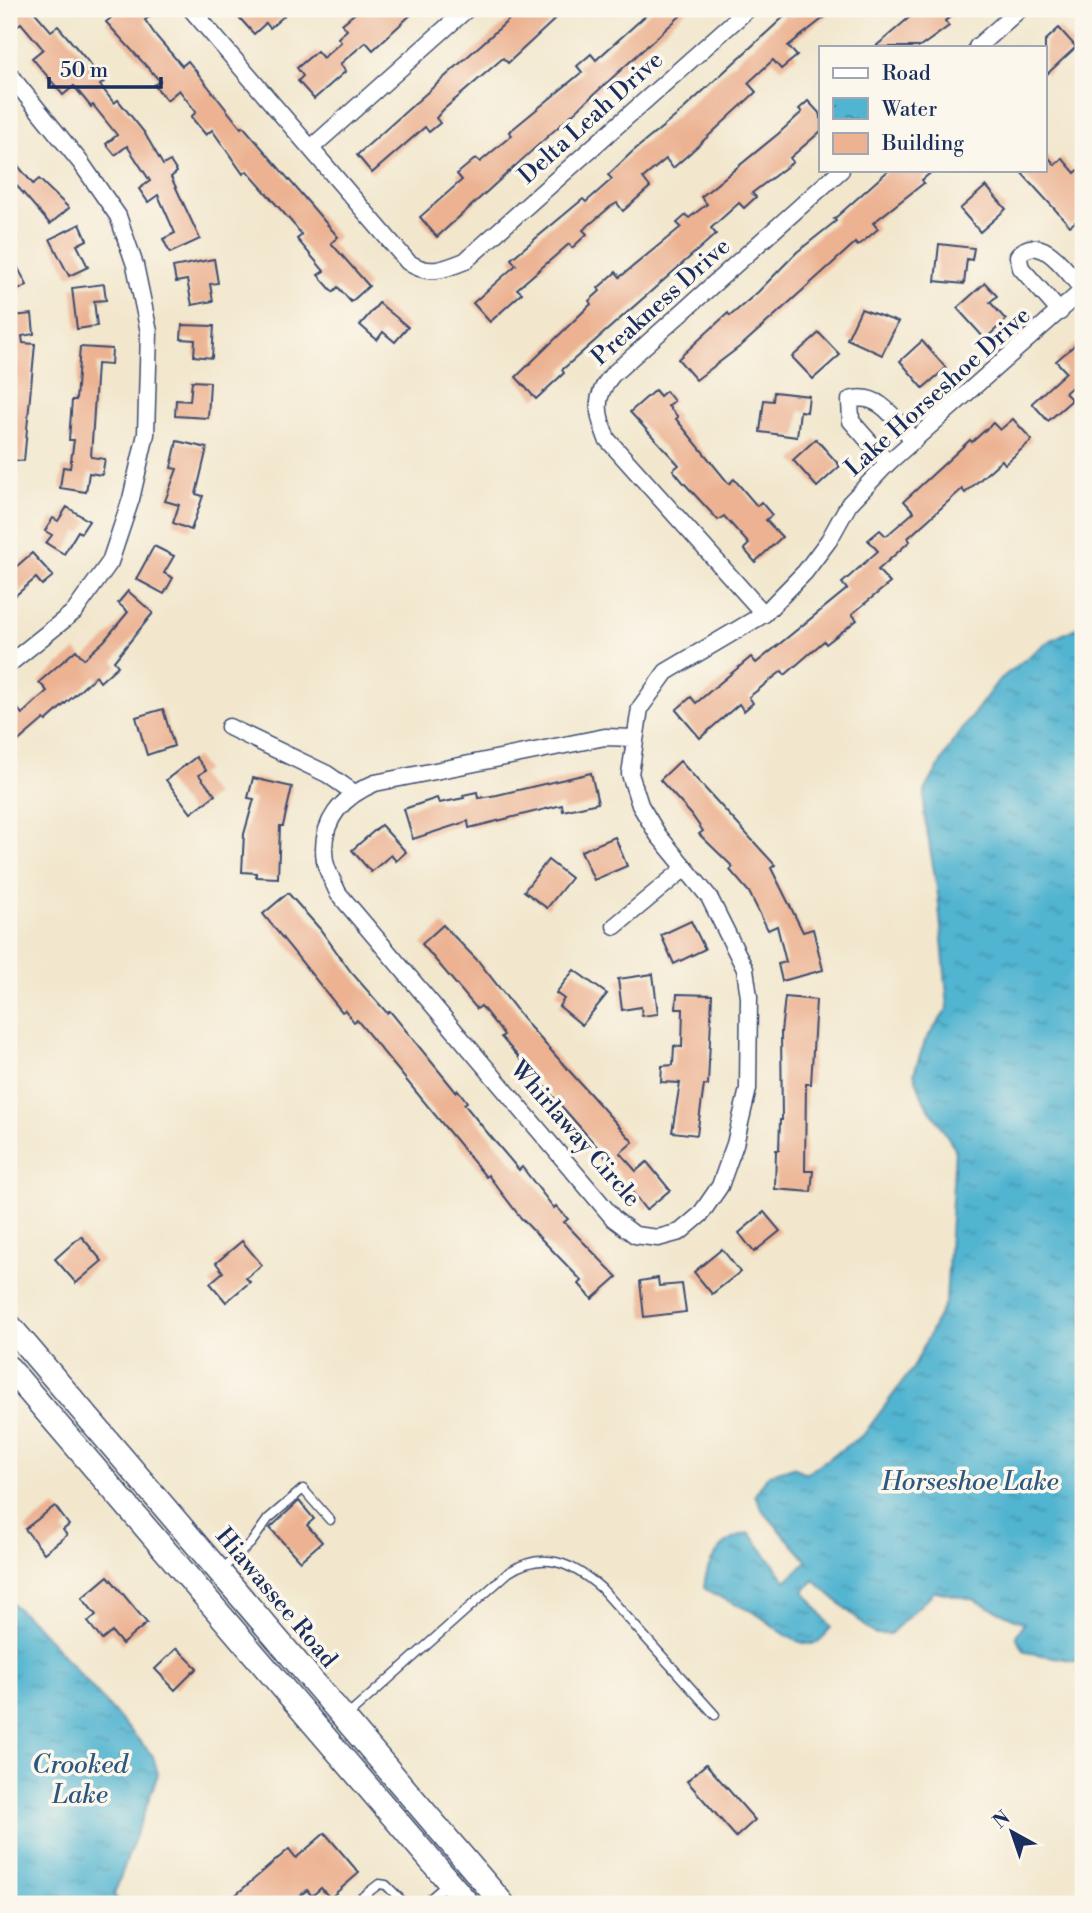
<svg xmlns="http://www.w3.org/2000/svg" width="1092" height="1913" font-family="'Libre Bodoni',serif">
	<defs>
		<pattern id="water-ripples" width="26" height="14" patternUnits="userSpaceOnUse" patternTransform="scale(1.75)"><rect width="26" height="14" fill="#51b4d0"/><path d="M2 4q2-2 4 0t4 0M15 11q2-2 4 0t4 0" fill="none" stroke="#4293ac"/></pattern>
	</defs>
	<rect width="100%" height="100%" fill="#fbf7ec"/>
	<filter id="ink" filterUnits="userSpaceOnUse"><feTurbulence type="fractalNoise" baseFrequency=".0143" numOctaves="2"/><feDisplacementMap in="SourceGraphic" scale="14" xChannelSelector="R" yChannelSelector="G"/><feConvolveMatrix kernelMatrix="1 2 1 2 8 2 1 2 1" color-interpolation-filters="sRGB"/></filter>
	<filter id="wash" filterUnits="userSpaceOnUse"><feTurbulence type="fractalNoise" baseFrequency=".00686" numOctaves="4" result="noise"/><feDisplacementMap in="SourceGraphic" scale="28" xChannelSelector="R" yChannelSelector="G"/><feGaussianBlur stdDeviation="1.57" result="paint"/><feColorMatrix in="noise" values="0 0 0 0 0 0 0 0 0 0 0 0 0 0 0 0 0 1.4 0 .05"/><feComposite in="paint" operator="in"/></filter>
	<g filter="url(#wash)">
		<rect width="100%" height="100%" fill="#f2e7cd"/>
		<g fill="url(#water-ripples)" stroke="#367297" stroke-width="2">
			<path d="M1083,622V1662L1025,1652L1016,1636L1024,1623L972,1599L935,1591L890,1634H874L814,1580L804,1591L831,1627C825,1634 821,1643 811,1644C789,1644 771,1621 753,1612C736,1604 720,1599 704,1588C706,1561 722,1538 750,1533L786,1581L807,1561L763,1511L755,1495L768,1475L793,1467L807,1473L864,1434L913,1368L946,1301L955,1148L923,1099L914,1073L925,1041L948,1008L938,895L924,813L925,791L952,743L998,681L1047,642L1080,626Z"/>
			<polygon points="9,1601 36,1625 153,1756 158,1774 114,1895 121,1904 9,1904"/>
		</g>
		<g id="blocks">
			<g fill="#ecb292">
				<polygon points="9,9 32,9 51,31 58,26 85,58 104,82 100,85 114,103 118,100 144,132 163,165 170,161 177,172 171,177 200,239 170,253 163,239 175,233 158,195 148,202 139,189 150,181 127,146 115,155 106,144 117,135 93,105 91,107 74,86 63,95 32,58 43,49 21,23 9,34"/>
				<polygon points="122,9 144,9 150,16 145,20 156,36 182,66 188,61 241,128 243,126 338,237 331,243 369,286 351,302 338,287 333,292 318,275 324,271 297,239 302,235 295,226 247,171 243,174 212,130 206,135 191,117 196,112 179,90 167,100 154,85 160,81 106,22"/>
				<polygon points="244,9 278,9 284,16 270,28 266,23 254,34 237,15"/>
				<polygon points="360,9 417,9 373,50 366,42 340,64 346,71 314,99 298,81 303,76 297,68 317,51 323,58 341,42 338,38 347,30 342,24"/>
				<polygon points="521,9 566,9 508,63 503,58 443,110 436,118 440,123 429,132 425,127 372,173 357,155"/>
				<polygon points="653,9 688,9 437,237 420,217 462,180 457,174 476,158 480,162 512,135 509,132 582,72 577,66 591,54 596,60"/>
				<polygon points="801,9 835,9 788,46 797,56 781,69 773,60 748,83 756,92 689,154 673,168 666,159 643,178 650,187 623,211 617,203 610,207 583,230 587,234 572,248 569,244 517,289 522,293 490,322 473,303 516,265 511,259 583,199 586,202 612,179 608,175 632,152 676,116 788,13 791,17"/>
				<polygon points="919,9 960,9 945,21 949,26 920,47 875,47"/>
				<polygon points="1059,28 1076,47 1045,76 1045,41"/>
				<polygon points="808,101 821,115 821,131 790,158 793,162 752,193 756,197 744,208 739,203 711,228 716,234 562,370 564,373 536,399 516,377 591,304 589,301 600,291 598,288 616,272 620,277 681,227 677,223 686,215 689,218 707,204 701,197 778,134 802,112 799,109"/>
				<polygon points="1045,153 1055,165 1062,158 1075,173 1083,166 1083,216 1070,226 1019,170 1045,170"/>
				<polygon points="9,155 33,184 39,179 69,208 50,224 9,177"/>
				<polygon points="889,170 934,170 922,180 924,183 873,223 878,229 858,246 855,243 742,345 696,380 678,359 728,313 730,316 758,292 797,252 836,221 834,219"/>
				<polygon points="986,186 1006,209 980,232 960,209"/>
				<polygon points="80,224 87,240 77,245 88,267 69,276 50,239"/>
				<polygon points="939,244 974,248 972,260 967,259 964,284 935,281"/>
				<polygon points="9,251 27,285 9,295"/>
				<polygon points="214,259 218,283 210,284 213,301 192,305 187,280 176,282 173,267"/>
				<polygon points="985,283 997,296 990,302 1006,320 985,339 957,308"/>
				<polygon points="104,284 106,300 94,301 97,326 77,329 72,288"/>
				<polygon points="379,303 408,327 395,342 383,332 377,340 360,325"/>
				<polygon points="861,309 898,322 882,355 847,339"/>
				<polygon points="32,314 34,334 22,336 23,343 35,344 24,461 9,460 13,385 9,385 9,336 14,336 12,316"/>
				<polygon points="182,325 214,326 212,358 194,356 195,340 181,339"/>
				<polygon points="819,333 840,355 813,379 792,357"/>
				<polygon points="1083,338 1083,377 1065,393 1072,400 1048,421 1032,403 1066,372 1056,361"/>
				<polygon points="922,341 946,368 923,388 900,361"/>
				<polygon points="80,347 112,349 111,365 97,364 96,380 91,457 105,459 102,475 89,473 86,492 60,488 63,467 70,468 74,440 69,440 72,400 76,400"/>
				<polygon points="192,381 210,382 208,418 175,416 176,400 190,401"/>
				<polygon points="655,390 660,396 666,391 674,401 668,406 678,417 676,419 729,484 734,479 757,506 761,502 772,515 766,520 782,537 755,562 744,549 749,544 724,516 718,520 683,482 673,470 679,465 630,412"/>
				<polygon points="774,392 809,396 807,412 800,411 797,437 760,432 764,400 773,401"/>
				<polygon points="1013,419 1032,440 1005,464 1002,460 965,493 962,489 908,538 910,541 878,570 890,583 852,614 857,620 826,644 824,641 785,675 782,671 749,697 753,703 744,711 739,704 700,738 676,710 691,697 696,703 751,657 756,663 847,589 842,583 878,551 868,540 880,530 886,536 914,512 904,501 970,440 972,442 993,423 1000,430"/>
				<polygon points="816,439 840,466 817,487 793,460"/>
				<polygon points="177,441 207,448 196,494 203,496 191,530 173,523 179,505 165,501 177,469 171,468"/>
				<polygon points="67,507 89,521 81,533 78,531 64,554 46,543 52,535 45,531 53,518 58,521"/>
				<polygon points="154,546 174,556 164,573 173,578 164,594 136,579"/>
				<polygon points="32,553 53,576 42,585 36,578 9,601 9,573"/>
				<polygon points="128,591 153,613 114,661 118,666 100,682 96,676 46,721 44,719 9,749 9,714 16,707 22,714 47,691 39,682 76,650 84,659 104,641 128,612 118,603"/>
				<polygon points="163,709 174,746 147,755 136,717"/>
				<polygon points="196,757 206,770 199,775 215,795 191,813 166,780"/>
				<polygon points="680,761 775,865 771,868 803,932 813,929 823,970 782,981 778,964 786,962 777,926 768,930 749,892 730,870 733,867 699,834 703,831 691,814 660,780"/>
				<polygon points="591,773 598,803 563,811 562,805 469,828 468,821 413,839 404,809 437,798 439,803 464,798 463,795 477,792 478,798 497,795"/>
				<polygon points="253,778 292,787 283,826 280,826 278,878 256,877 256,873 242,872 244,834 254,799 248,798"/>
				<polygon points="381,825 406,852 396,861 391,855 371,872 352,850"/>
				<polygon points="615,837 627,866 594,880 581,851"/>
				<polygon points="548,860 571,878 547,908 524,891"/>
				<polygon points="288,893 320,929 351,972 387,1013 390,1011 456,1092 458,1090 467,1102 464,1104 486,1131 519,1170 522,1167 554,1208 556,1206 568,1219 564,1222 617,1277 592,1299 579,1284 582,1281 521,1218 488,1175 486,1177 357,1020 354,1022 345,1010 342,1012 263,914"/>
				<polygon points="691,921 705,949 674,964 661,935"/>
				<polygon points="443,925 479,962 530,1027 633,1142 620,1153 636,1171 647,1162 670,1190 646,1210 599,1149 501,1037 504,1035 481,1006 477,1009 422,944"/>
				<polygon points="574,970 607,994 582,1025 559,1006 564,999 556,993"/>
				<polygon points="653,974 658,1014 642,1016 641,1007 622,1010 618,979"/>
				<polygon points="677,994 712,995 708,1085 704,1085 697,1135 672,1132 680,1083 661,1082 662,1066 673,1065 674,1046 682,1047 683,1009 676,1009"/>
				<polygon points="785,997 816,1000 811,1084 806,1084 805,1171 813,1171 811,1192 775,1189 776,1150 779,1150 780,1120 782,1120 781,1032"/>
				<polygon points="764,1212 780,1231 754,1252 739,1233"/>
				<polygon points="81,1236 102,1261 76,1283 55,1259"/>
				<polygon points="242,1241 262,1265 246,1278 250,1282 226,1302 210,1283 223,1272 216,1263"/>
				<polygon points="722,1249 740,1272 712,1294 694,1272"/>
				<polygon points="658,1278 659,1286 682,1284 686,1312 644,1317 640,1281"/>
				<polygon points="299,1501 314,1519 307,1525 322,1542 300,1561 270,1528"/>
				<polygon points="55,1506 69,1525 63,1530 67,1535 44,1553 25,1529"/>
				<polygon points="108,1576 147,1623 122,1644 112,1632 102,1640 88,1622 96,1615 82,1598"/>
				<polygon points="177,1648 197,1668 175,1690 155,1669"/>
				<polygon points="706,1764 755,1820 736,1837 687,1781"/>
				<polygon points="325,1833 359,1873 330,1898 321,1888 312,1896 307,1890 290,1904 225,1904 289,1849 296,1858"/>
			</g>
		</g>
	</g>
	<g filter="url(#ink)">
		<use href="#blocks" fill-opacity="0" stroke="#3b4b6f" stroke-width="2"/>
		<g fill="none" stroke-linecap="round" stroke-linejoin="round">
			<defs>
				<g id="lane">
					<polyline points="221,1570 251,1543 268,1519 303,1489 330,1520"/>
					<path d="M346,1717L509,1572C544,1550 572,1563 601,1588L715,1715"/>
					<polyline points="353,1904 379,1884 386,1885 405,1904"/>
					<polyline points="424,1904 447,1884"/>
				</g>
				<g id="street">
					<path d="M191,9L408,262C428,276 443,270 465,261L748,9"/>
					<polyline points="977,47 1020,9"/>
					<polyline points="9,74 81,163 118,216 135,265 149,332 146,434 131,499 110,562 75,611 9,664"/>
					<polyline points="311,148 467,9"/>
					<path d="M1060,312L1021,268L1018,256C1040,229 1068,273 1083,290"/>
					<path d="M888,463L851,421L850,400C880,391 896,421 914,441"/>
					<path d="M764,614L607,439C597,414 593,397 612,375L841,170"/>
					<polyline points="229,727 327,774 353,792"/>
					<path d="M633,738L605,737L375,783C342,797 319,822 325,861C327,872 334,883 338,893L614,1219L635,1235L658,1238L680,1232L700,1215L720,1186L735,1144L748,1089L749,997L745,969L709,897L658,835L640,805L630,774L640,708L666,672L764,614L805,572L829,540L849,504L888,463L1083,290"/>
					<polyline points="615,926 685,868"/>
				</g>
				<g id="secondary">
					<polyline points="9,1325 503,1904"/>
					<polyline points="9,1368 468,1904"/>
				</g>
			</defs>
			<use href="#lane" stroke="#3b4b6f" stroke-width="11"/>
			<use href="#street" stroke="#3b4b6f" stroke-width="19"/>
			<use href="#secondary" stroke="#3b4b6f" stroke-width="26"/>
			<use href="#lane" stroke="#fff" stroke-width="8"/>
			<use href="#street" stroke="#fff" stroke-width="16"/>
			<use href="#secondary" stroke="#fff" stroke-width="23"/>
		</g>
	</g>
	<g text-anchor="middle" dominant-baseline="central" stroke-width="7" stroke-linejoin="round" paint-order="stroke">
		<g font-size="24" fill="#1b2f5e" stroke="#fbf7ec">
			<text transform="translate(591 118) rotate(-42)">Delta Leah Drive</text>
			<text transform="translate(661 302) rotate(-42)">Preakness Drive</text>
			<text transform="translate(938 392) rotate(-42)">Lake Horseshoe Drive</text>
			<text transform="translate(575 1134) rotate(49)">Whirlaway Circle</text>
			<text transform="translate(276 1598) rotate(50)">Hiawassee Road</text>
		</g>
		<g font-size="26" font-style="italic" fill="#2b5780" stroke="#fbf7ec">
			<text x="970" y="1482">Horseshoe Lake</text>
			<text x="80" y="1765">Crooked<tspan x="80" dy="30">Lake</tspan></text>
		</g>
	</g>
	<rect width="1092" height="1913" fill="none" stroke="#fbf7ec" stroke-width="35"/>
	<rect x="819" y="46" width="228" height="126" fill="#fbf7ec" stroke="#a1a7b3" stroke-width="2"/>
	<rect x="833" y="68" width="35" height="10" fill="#ffffff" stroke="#a1a7b3" stroke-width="2"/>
	<text x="882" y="80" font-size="21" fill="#1b2f5e">Road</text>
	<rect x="833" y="98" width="35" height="21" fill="url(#water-ripples)" stroke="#a1a7b3" stroke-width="2"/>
	<text x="882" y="116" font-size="21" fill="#1b2f5e">Water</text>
	<rect x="833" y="133" width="35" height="21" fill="#ecb292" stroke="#a1a7b3" stroke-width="2"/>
	<text x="882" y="150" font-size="21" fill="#1b2f5e">Building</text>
	<g transform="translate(1012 1832) rotate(320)" stroke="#fbf7ec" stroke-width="5" paint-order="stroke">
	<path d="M0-5L12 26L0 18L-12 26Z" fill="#1b2f5e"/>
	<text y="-10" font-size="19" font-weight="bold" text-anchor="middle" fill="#1b2f5e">N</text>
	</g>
	<path d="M49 77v10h112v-10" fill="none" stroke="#1b2f5e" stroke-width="3.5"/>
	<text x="60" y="77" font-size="21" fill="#1b2f5e" stroke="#fbf7ec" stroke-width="5" paint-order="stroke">50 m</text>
</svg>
